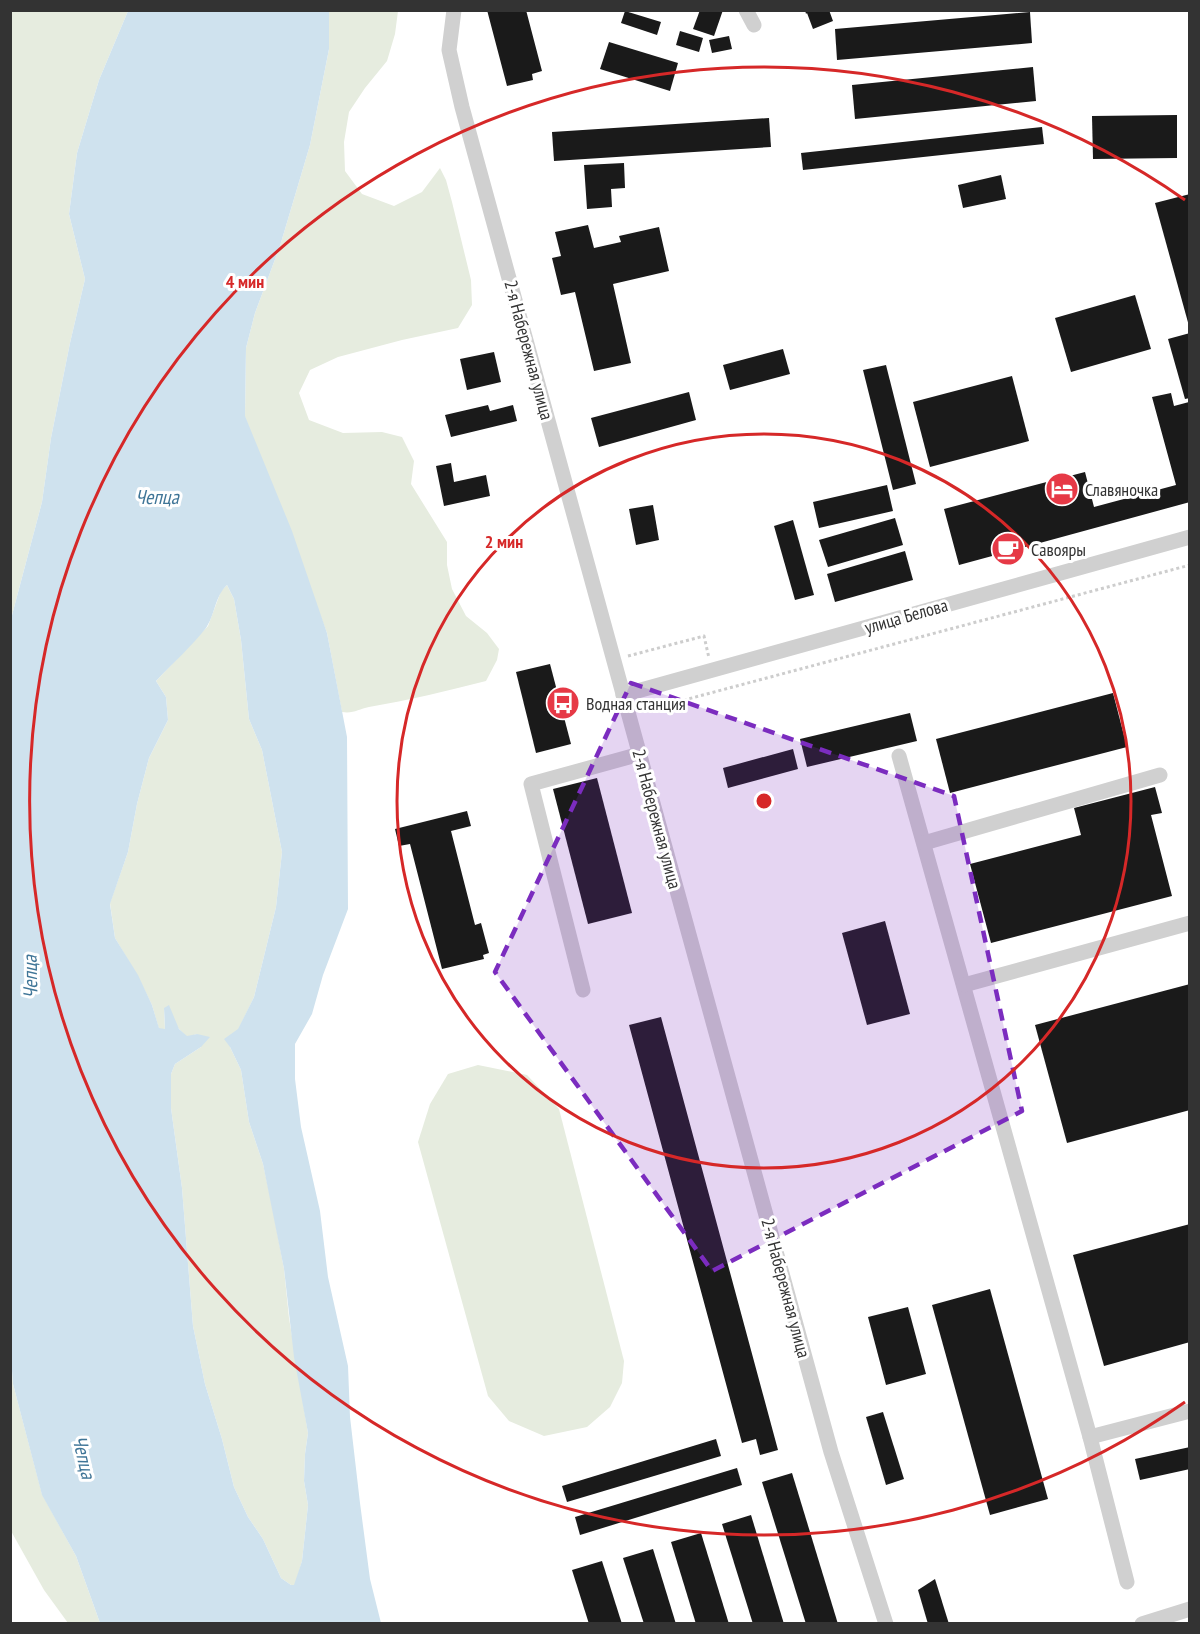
<svg xmlns="http://www.w3.org/2000/svg" width="1200" height="1634" font-family="'PT Sans Narrow',sans-serif">
	<rect width="100%" height="100%" fill="#fff"/>
	<g fill="#e6ecdf">
		<polygon points="11,11 128,11 99,80 77,153 69,214 85,279 70,343 51,438 42,502 11,619"/>
		<path d="M329,11H398L395,34L387,61L365,88L349,112L344,142L345,171L362,194L394,206L422,192L440,168L446,180L452,202L471,280L472,305L458,328L402,340L338,357L310,370L299,393L309,420L343,433L382,432L402,437L414,461L411,484L447,542V565L452,589L466,616L487,633L499,649L497,660L486,681C447,691 409,700 369,707C359,709 353,714 342,712L327,633L245,417L246,348L255,313L280,246L310,145L329,49Z"/>
		<polygon points="227,585 234,599 241,640 249,719 262,750 282,852 276,907 254,997 230,1047 241,1070 249,1122 263,1164 272,1205 284,1269 289,1318 308,1433 305,1454 304,1481 308,1505 302,1561 295,1585 291,1585 281,1578 263,1539 248,1517 234,1487 222,1439 205,1384 193,1326 182,1188 171,1108 171,1074 175,1064 201,1047 197,1034 187,1037 179,1029 164,1009 165,1030 159,1029 152,1005 137,975 115,938 110,903 128,852 137,804 149,758 168,720 166,697 156,681 208,626 221,591"/>
		<polygon points="478,1065 527,1075 559,1109 624,1361 622,1383 610,1407 587,1427 544,1436 509,1421 488,1396 418,1142 430,1104 448,1074"/>
		<polygon points="10,1344 13,1384 42,1494 76,1556 100,1623 68,1623 44,1590 11,1531"/>
	</g>
	<path fill="#cfe2ee" fill-rule="evenodd" d="M128,11H329V49L310,145L280,246L255,313L246,348L245,416L292,531L327,633L347,737L348,909L323,975L312,1014L295,1044V1079L301,1127L320,1211L328,1277L348,1366L350,1417L360,1503L370,1579L381,1623H100L76,1556L42,1495L13,1384L10,1344L11,619L42,502L51,438L70,343L85,279L69,214L77,153L99,80ZM227,585L234,599L241,640L249,719L262,750L282,852L276,907L254,997L238,1029L224,1039L230,1047L241,1070L249,1122L263,1164L284,1269L294,1357L308,1433L305,1454L304,1481L308,1505L302,1561L294,1585H291L281,1578L263,1539L248,1517L234,1487L222,1439L205,1384L193,1326L182,1188L171,1108V1074L175,1064L201,1047L210,1037L197,1034L187,1036L179,1029L169,1005L164,1008L165,1029L159,1028L152,1005L138,975L115,938L110,904L128,852L137,804L149,758L168,720L166,697L156,681C173,663 191,647 206,628C215,615 215,596 227,585Z"/>
	<g fill="#1a1a1a">
		<polygon points="487,10 526,10 542,71 532,74 533,80 507,86"/>
		<polygon points="700,10 723,10 714,36 693,29"/>
		<polygon points="805,10 829,10 833,21 813,29 807,13 806,14"/>
		<polygon points="625,11 661,22 657,35 621,23"/>
		<polygon points="1030,12 1032,43 837,60 835,29"/>
		<polygon points="680,31 703,38 699,52 676,45"/>
		<polygon points="729,36 732,49 712,53 709,40"/>
		<polygon points="609,42 678,63 670,91 600,69"/>
		<polygon points="1033,67 1036,101 855,119 852,85"/>
		<polygon points="1177,115 1177,158 1093,159 1092,116"/>
		<polygon points="769,118 771,147 554,161 552,132"/>
		<polygon points="1042,127 1044,144 803,170 801,153"/>
		<polygon points="624,163 625,188 611,189 612,207 587,209 584,165"/>
		<polygon points="1001,175 1006,199 963,208 958,185"/>
		<polygon points="1190,194 1190,325 1189,326 1155,203"/>
		<polygon points="588,225 594,248 621,242 619,236 659,227 669,271 613,284 631,363 594,371 575,292 561,295 552,258 561,256 555,232"/>
		<polygon points="1135,295 1151,349 1071,372 1055,318"/>
		<polygon points="1190,333 1190,398 1185,399 1168,339"/>
		<polygon points="783,349 790,374 730,390 723,365"/>
		<polygon points="494,352 501,382 467,390 460,359"/>
		<polygon points="886,365 916,484 893,490 863,370"/>
		<polygon points="1012,376 1029,441 930,467 913,402"/>
		<polygon points="689,392 696,420 599,447 591,418"/>
		<polygon points="1171,393 1174,406 1189,402 1190,405 1190,502 959,565 944,509 1085,472 1094,507 1176,485 1152,397"/>
		<polygon points="488,405 490,411 513,405 517,421 451,437 445,415"/>
		<polygon points="451,463 454,482 486,475 490,496 444,506 436,466"/>
		<polygon points="887,485 893,511 819,528 813,502"/>
		<polygon points="653,505 659,540 636,545 629,509"/>
		<polygon points="895,518 903,545 828,567 819,540"/>
		<polygon points="793,520 814,595 795,600 774,526"/>
		<polygon points="905,551 913,580 835,602 827,574"/>
		<polygon points="550,664 571,744 536,753 516,672"/>
		<polygon points="1113,693 1127,747 950,793 936,739"/>
		<polygon points="910,713 917,741 807,767 800,739"/>
		<polygon points="793,749 798,769 728,788 723,768"/>
		<polygon points="597,778 632,913 588,924 553,789"/>
		<polygon points="1155,787 1162,813 1151,815 1172,896 991,943 970,864 1081,835 1074,808"/>
		<polygon points="467,811 471,826 451,831 475,925 481,923 489,953 483,955 484,959 442,969 410,844 399,846 395,829"/>
		<polygon points="885,921 910,1014 867,1025 842,933"/>
		<polygon points="1190,984 1190,1110 1067,1143 1035,1025"/>
		<polygon points="661,1017 778,1450 760,1455 756,1439 742,1443 629,1025"/>
		<polygon points="1190,1224 1190,1342 1104,1366 1073,1255"/>
		<polygon points="990,1289 1048,1499 990,1515 932,1305"/>
		<polygon points="908,1307 926,1374 886,1385 868,1317"/>
		<polygon points="883,1412 904,1479 886,1485 866,1417"/>
		<polygon points="716,1439 721,1456 567,1502 562,1486"/>
		<polygon points="1190,1447 1190,1469 1140,1480 1135,1459"/>
		<polygon points="737,1468 742,1485 580,1535 575,1517"/>
		<polygon points="792,1473 838,1624 806,1624 762,1482"/>
		<polygon points="751,1515 784,1624 753,1624 722,1524"/>
		<polygon points="701,1533 729,1624 696,1624 671,1542"/>
		<polygon points="653,1549 676,1624 644,1624 623,1558"/>
		<polygon points="602,1561 622,1624 589,1624 572,1570"/>
		<polygon points="935,1579 949,1624 928,1624 918,1590"/>
	</g>
	<g fill="none" stroke-linecap="round" stroke-linejoin="round">
		<g stroke="#cdcdcd" stroke-width="3" stroke-dasharray="3 3" stroke-linecap="butt">
			<polyline points="628,656 704,636 709,658"/>
			<polyline points="643,711 1190,565"/>
		</g>
		<g stroke="#d0d0d0" stroke-width="15">
			<polyline points="454,10 449,50 462,107 831,1452 886,1624"/>
			<polyline points="746,10 754,25"/>
			<polyline points="623,695 1190,537"/>
			<polyline points="899,756 1090,1437 1127,1582"/>
			<polyline points="924,843 1160,775"/>
			<polyline points="964,985 1190,923"/>
			<polyline points="583,990 531,784 640,754"/>
			<polyline points="1090,1437 1190,1411"/>
			<polyline points="1142,1624 1190,1609"/>
		</g>
	</g>
	<path fill="#7b2cbf" fill-opacity="0.2" stroke="#7b2cbf" stroke-width="4.5" stroke-dasharray="12 8" stroke-linejoin="round" d="M631,683L954,796L1022,1111L712,1271L495,972Z"/>
	<g fill="none" stroke="#d62828" stroke-width="3">
		<circle cx="764" cy="801" r="367"/>
		<path d="M1185 1402A734 734 0 1 1 1185 200"/>
	</g>
	<defs>
		<symbol id="hotel-disc" viewBox="-11 -11 22 22"><circle r="9.5" fill="#e63946" stroke="#fff"/><path d="M-6-4.5h1.5V1H6V5H4.5V3h-9V5H-6ZM-4 0a1.8 1.8 0 1 1 3.6 0ZM.5 0V-2.5h3Q6-2.5 6 0Z" fill="#fff"/></symbol>
		<symbol id="cafe-disc" viewBox="-11 -11 22 22"><circle r="9.5" fill="#e63946" stroke="#fff"/><path d="M-5.5-4.5H6V0H3Q3 3.5 0 3.5H-2.5Q-5.5 3.5-5.5 0ZM3-3.2v2h1.7v-2ZM-6 4.5H4V6H-6Z" fill="#fff"/></symbol>
		<symbol id="bus-disc" viewBox="-11 -11 22 22"><circle r="9.5" fill="#e63946" stroke="#fff"/><path d="M-5-6H5V4H4V6H2V4H-2V6H-4V4H-5ZM-3.5-4V0h7V-4ZM-3.5 1.2v1.5H-2V1.2ZM2 1.2v1.5H3.5V1.2Z" fill="#fff"/></symbol>
	</defs>
	<g fill-rule="evenodd">
		<use href="#hotel-disc" x="1043" y="470" width="38" height="38"/>
		<use href="#cafe-disc" x="989" y="530" width="38" height="38"/>
		<use href="#bus-disc" x="544" y="684" width="38" height="38"/>
	</g>
	<g text-anchor="middle" dominant-baseline="central" stroke-width="6" stroke-linejoin="round" paint-order="stroke">
		<g font-size="18" fill="#333" stroke="#fff">
			<text transform="translate(529 350) rotate(75)">2-я Набережная улица</text>
			<text transform="translate(906 616) rotate(-16)">улица Белова</text>
			<text transform="translate(657 819) rotate(75)">2-я Набережная улица</text>
			<text transform="translate(786 1288) rotate(75)">2-я Набережная улица</text>
		</g>
		<g font-size="18" fill="#333" stroke="#fff" text-anchor="start">
			<text x="1085" y="489">Славяночка</text>
			<text x="1031" y="549">Савояры</text>
			<text x="586" y="703">Водная станция</text>
		</g>
		<g font-size="20" font-style="italic" fill="#3f7597" stroke="#fff">
			<text x="157" y="497">Чепца</text>
			<text transform="translate(30 977) rotate(-91)">Чепца</text>
			<text transform="translate(84 1457) rotate(77)">Чепца</text>
		</g>
	</g>
	<circle cx="764" cy="801" r="9" fill="#d62828" stroke="#fff" stroke-width="3"/>
	<g font-size="18" text-anchor="middle" font-weight="bold" fill="#d62828" stroke="#fff" stroke-width="6" stroke-linejoin="round" paint-order="stroke">
		<text x="245" y="288">4 мин</text>
		<text x="504" y="548">2 мин</text>
	</g>
	<rect width="1200" height="1634" fill="none" stroke="#333333" stroke-width="24"/>
</svg>
